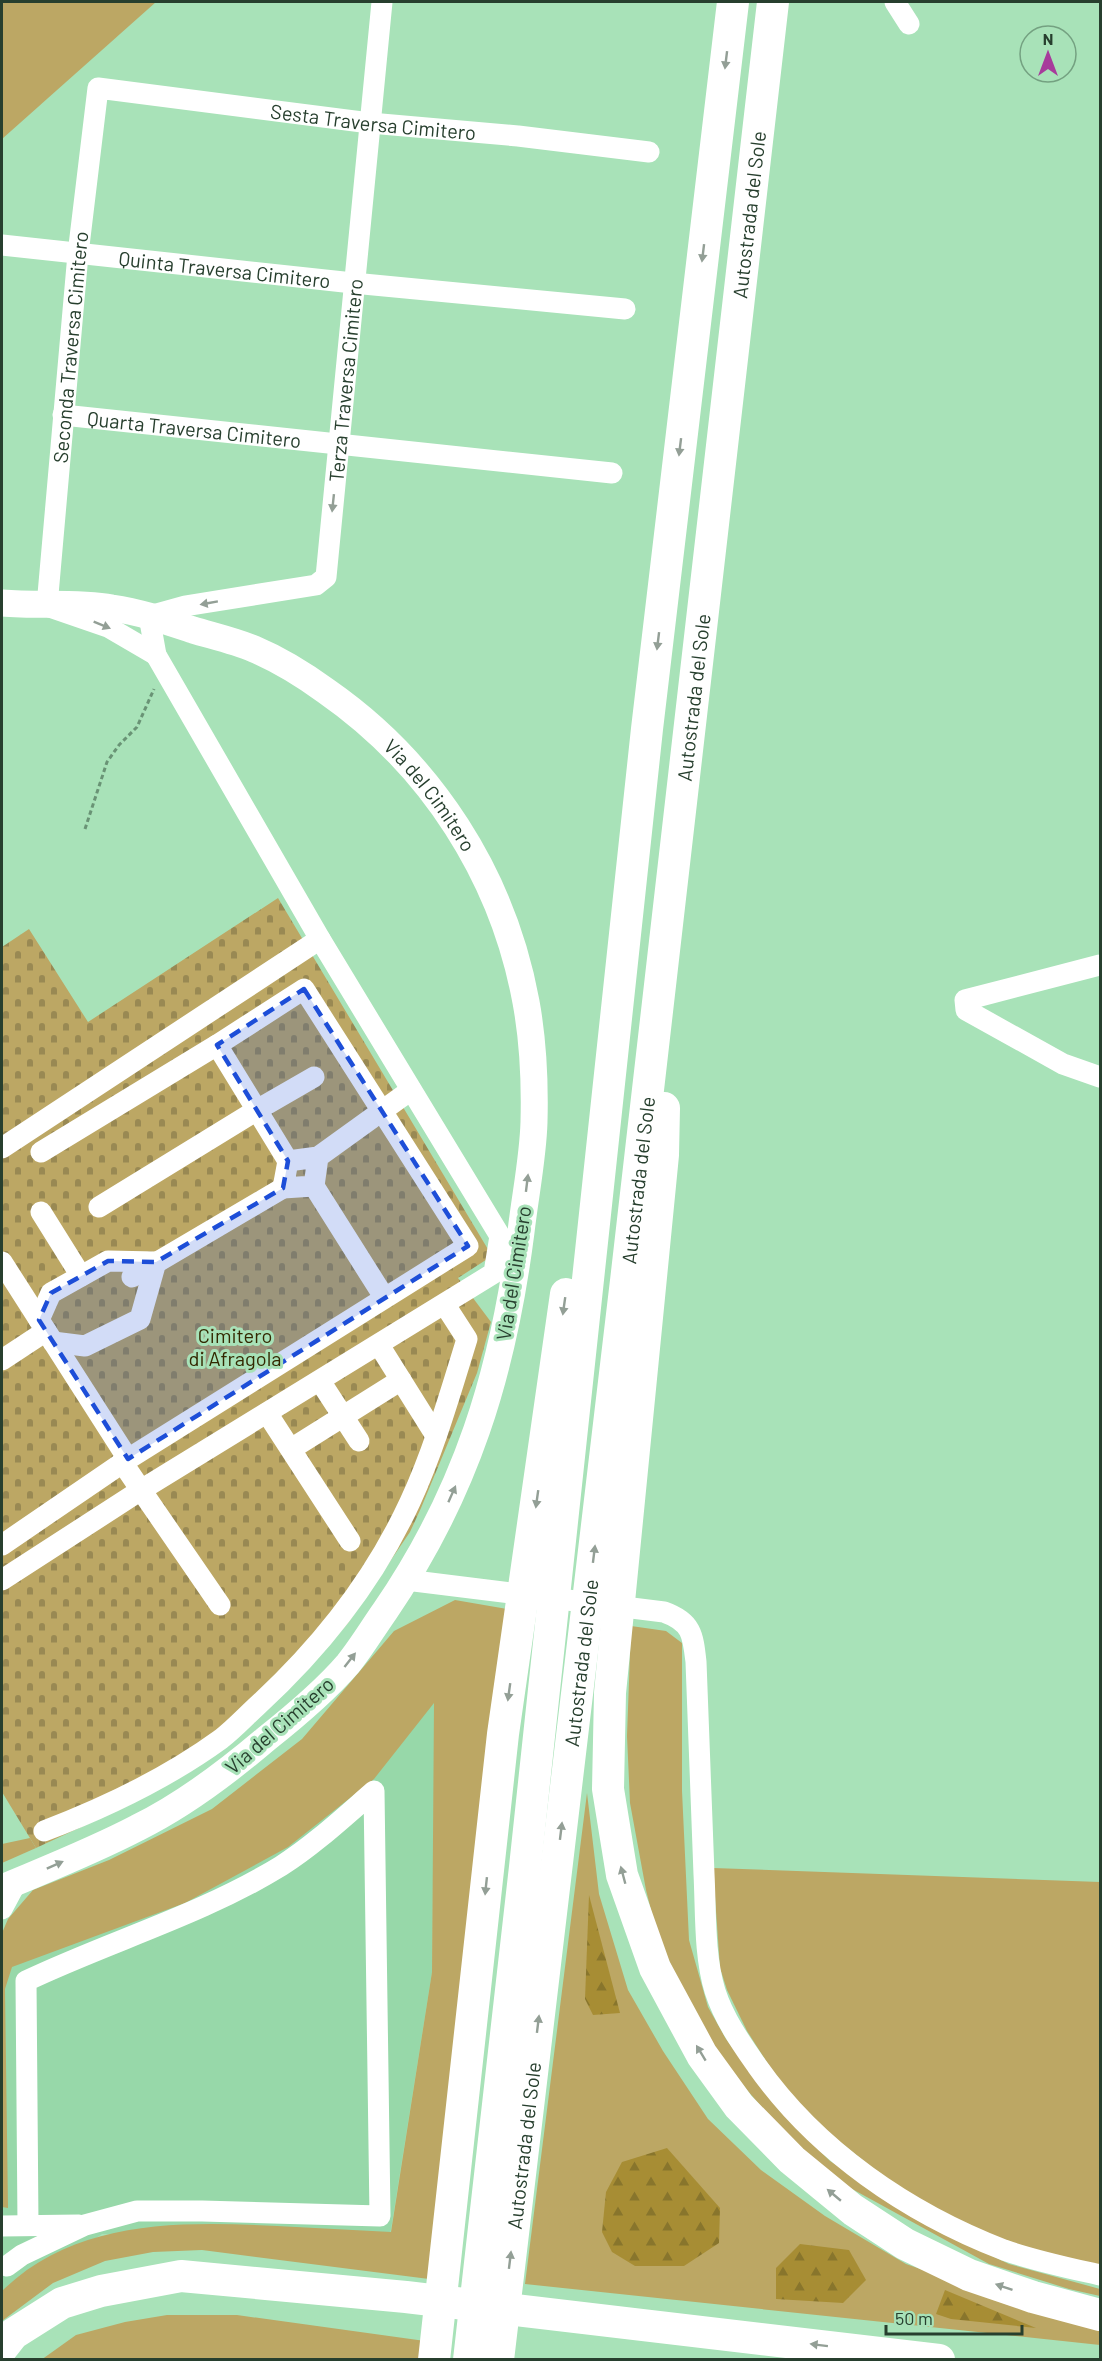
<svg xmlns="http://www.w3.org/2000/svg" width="1102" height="2361" font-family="Barlow,sans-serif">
	<defs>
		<pattern id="forest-firs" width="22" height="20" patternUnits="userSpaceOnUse" patternTransform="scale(1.5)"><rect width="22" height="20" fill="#a78d34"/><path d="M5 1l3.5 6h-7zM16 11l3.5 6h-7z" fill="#88752c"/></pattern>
		<pattern id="cemetery-stones" width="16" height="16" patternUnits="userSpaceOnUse" patternTransform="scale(1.5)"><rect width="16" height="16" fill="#bca764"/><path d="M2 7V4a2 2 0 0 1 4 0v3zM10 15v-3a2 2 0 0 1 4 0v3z" fill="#998953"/></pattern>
	</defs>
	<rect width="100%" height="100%" fill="#a8e2b8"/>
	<polygon fill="#97d8a9" points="435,1702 432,1972 389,2242 102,2234 2,2302 2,1971"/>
	<g fill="#bca764">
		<polygon points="2,2 156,2 2,139"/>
		<path d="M455,1600L513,1610L429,2279L202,2250L153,2252L105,2261L53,2283L2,2321V2291C75,2219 181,2221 277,2226C315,2228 353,2230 391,2232L432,1972L434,1703L374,1779L288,1847L185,1903L12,1967L5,1989L8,2208L2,2207V1933L8,1919L33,1890L109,1860L212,1809L302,1739L394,1631Z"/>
		<polygon points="631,1626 666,1631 682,1643 682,1791 689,1940 708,2007 726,2039 779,2110 830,2161 965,2243 1009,2264 1100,2289 1100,2296 1069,2289 989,2264 843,2184 785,2134 747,2090 712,2044 684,1994 657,1934 646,1890 630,1803 627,1736"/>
		<polygon points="587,1793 599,1894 628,1990 663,2051 708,2119 761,2170 825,2216 906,2264 992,2294 1100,2325 1100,2345 525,2284"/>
		<polygon points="30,1838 36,1848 2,1863 2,1844"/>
		<polygon points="713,1868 1100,1882 1100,2268 1009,2246 931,2215 814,2121 775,2075 747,2031 727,1990 720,1968"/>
		<polygon points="167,2315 237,2315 425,2341 422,2360 41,2360 76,2335 125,2322"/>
	</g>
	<g fill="url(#forest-firs)">
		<polygon points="589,1895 620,2013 593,2015 585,1999"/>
		<polygon points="667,2148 720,2208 719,2243 684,2266 635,2266 612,2252 602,2232 606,2192 622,2162"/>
		<polygon points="800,2244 849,2250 866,2280 843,2303 776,2299 776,2268"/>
		<polygon points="945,2290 1036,2328 951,2319 936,2314"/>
	</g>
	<polygon fill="url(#cemetery-stones)" points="278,898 492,1256 458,1278 491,1322 477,1373 421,1508 410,1532 348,1623 291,1687 133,1803 36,1848 2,1792 2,947 29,929 88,1022"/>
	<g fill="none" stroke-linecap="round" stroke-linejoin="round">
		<polyline stroke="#699375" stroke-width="3" stroke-dasharray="4.5 3" stroke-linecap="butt" points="85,829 107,762 119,745 137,727 154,689"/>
		<g stroke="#fff" stroke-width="21">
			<polyline points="895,2 909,24"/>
			<path id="s1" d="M2,245L353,283L625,309"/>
			<path id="s2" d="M63,415L612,473"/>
			<path id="s3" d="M156,655L108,627L47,606L78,254L98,88L370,123L518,136L649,152"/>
			<polyline points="1100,965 965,1000 966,1010 1063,1064 1100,1077"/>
			<polyline points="217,1045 288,1161"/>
			<polyline points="2,1148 320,939"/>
			<polyline points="41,1152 217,1045 304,989 468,1246 128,1459"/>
			<polyline points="318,1157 288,1161 283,1188 314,1186 318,1157 411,1090"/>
			<polyline points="314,1186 384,1297"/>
			<polyline points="99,1207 257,1110 314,1077"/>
			<polyline points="41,1212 81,1276"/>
			<polyline points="2,1262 128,1459 2,1545"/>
			<polyline points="132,1277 283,1188"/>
			<polyline points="39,1320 51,1293 108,1261 156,1262 140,1319 85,1346 53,1342"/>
			<polyline points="379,1345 436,1436"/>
			<polyline points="2,1360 46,1331"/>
			<polyline points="320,1381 359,1441"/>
			<polyline points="267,1413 350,1541"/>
			<polyline points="291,1449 401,1380"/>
			<path id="s4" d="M122,1462L141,1490L494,1273L500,1236L320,939L156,655L149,616L185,606L316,585L326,577L382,2"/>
			<polyline points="2,1580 141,1490 220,1605"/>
			<path d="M406,1580L664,1612C692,1622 693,1635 696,1662C699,1733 701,1803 704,1874C706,1912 704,1955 715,1991C724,2019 741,2043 757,2066C817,2151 908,2213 1004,2250C1035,2261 1069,2268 1100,2275"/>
			<path d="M44,1831C107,1807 166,1779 221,1739C234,1729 246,1716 258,1705C321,1647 374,1580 410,1502C434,1450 450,1394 467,1339L445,1305"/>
			<polyline points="2,1909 17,1881"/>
			<polyline points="2,2226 79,2225"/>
			<path d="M7,2266L22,2255L85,2225L137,2211H202L380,2216L374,1791C344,1817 314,1845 281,1866C201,1915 110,1941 26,1981L28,2225"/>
		</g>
		<path stroke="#fff" stroke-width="27" id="s5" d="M2,603C38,606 77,602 112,608C140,612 166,621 193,630C213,636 235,641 254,649C280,660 304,675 326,691C431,764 503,876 526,1002C533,1040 535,1083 534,1122C533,1158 525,1196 521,1232C503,1373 466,1493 385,1611C373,1628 361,1648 348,1664C324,1692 295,1716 266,1739C226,1773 184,1805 137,1828C93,1851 47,1869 2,1888"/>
		<g stroke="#fff" stroke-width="32">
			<polyline points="664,1108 663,1155 610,1693 608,1789 622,1875 655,1968 702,2055 739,2106 792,2160 853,2210 905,2244 969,2275 1033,2297 1100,2315"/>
			<polyline points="2,2348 13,2334 62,2303 101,2291 181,2276 406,2297 939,2360"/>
			<polyline points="434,2360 503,1734 566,1294"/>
			<polyline points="469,2360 525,1867 647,729 733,2"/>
			<path id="s6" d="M498,2360L626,1281L773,2"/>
		</g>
	</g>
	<defs><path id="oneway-solid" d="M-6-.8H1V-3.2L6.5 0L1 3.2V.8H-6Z" transform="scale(1.5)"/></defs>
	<g fill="#939f96">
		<use href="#oneway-solid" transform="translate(726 60) rotate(97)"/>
		<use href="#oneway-solid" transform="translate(703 253) rotate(97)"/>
		<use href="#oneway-solid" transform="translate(680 447) rotate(97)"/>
		<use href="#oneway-solid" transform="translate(333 503) rotate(96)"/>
		<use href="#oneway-solid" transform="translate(209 603) rotate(170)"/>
		<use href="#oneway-solid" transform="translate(102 625) rotate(22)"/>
		<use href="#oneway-solid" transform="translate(658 641) rotate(97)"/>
		<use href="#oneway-solid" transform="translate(527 1183) rotate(-83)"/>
		<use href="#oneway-solid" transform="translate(564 1306) rotate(98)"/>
		<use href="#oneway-solid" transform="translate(452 1494) rotate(-66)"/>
		<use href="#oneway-solid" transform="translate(537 1499) rotate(98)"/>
		<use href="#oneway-solid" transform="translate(594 1554) rotate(-83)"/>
		<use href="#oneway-solid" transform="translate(350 1660) rotate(-52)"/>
		<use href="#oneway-solid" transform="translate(509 1692) rotate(98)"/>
		<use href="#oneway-solid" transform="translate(561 1831) rotate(-83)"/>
		<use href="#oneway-solid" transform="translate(55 1865) rotate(-24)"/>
		<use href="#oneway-solid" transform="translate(623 1875) rotate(-105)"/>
		<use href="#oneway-solid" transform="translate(486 1886) rotate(96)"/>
		<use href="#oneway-solid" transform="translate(538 2024) rotate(-83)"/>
		<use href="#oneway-solid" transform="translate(701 2053) rotate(-121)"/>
		<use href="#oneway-solid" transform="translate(834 2195) rotate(-140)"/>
		<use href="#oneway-solid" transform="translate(510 2260) rotate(-83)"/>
		<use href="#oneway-solid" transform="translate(1004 2287) rotate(-161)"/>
		<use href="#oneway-solid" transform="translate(819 2345) rotate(-173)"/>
	</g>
	<path fill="#1d4ed8" fill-opacity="0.2" stroke="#1d4ed8" stroke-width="4.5" stroke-dasharray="12 8" stroke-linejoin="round" d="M304,989L468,1246L128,1459L39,1320L51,1293L108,1261L156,1262L283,1188L288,1161L217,1045Z"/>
	<g text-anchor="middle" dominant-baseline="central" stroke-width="6" stroke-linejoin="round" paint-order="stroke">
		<g font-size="20" fill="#273f2e" stroke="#a8e2b8">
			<text stroke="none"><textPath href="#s3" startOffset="918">Sesta Traversa Cimitero</textPath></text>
			<text stroke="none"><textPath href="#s6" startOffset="2160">Autostrada del Sole</textPath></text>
			<text stroke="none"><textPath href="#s1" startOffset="224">Quinta Traversa Cimitero</textPath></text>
			<text stroke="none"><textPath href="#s3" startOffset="380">Seconda Traversa Cimitero</textPath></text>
			<text stroke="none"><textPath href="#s4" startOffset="1581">Terza Traversa Cimitero</textPath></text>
			<text stroke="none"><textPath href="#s2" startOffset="132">Quarta Traversa Cimitero</textPath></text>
			<text stroke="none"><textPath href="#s6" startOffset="1674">Autostrada del Sole</textPath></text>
			<text stroke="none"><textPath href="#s5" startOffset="490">Via del Cimitero</textPath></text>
			<text stroke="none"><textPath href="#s6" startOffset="1188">Autostrada del Sole</textPath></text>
			<text transform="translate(513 1273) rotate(-81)">Via del Cimitero</text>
			<text stroke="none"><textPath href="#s6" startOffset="702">Autostrada del Sole</textPath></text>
			<text transform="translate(279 1725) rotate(-41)">Via del Cimitero</text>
			<text stroke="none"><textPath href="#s6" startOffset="216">Autostrada del Sole</textPath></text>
		</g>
		<g font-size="20" fill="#332801" stroke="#a8e2b8">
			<text x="235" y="1335">Cimitero<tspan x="235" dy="23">di Afragola</tspan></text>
		</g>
	</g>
	<rect width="1102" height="2361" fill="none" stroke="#273f2e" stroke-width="6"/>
	<g transform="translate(1048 54)"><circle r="28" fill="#a8e2b8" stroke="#74a181" stroke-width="1.5"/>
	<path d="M0-4.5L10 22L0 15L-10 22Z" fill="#a73b9b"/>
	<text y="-9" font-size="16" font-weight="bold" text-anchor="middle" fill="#273f2e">N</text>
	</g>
	<path d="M886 2325v9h136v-9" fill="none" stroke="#273f2e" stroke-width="3"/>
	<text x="895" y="2325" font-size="18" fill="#273f2e" stroke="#a8e2b8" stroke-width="4.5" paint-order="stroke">50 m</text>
</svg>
